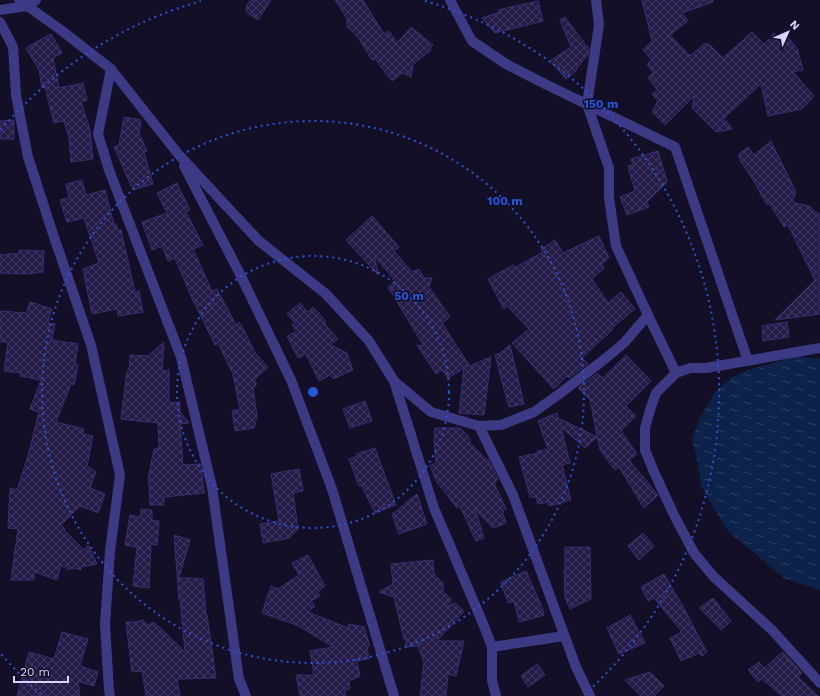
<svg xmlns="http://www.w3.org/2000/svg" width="820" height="696" font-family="'Work Sans',sans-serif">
	<defs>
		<pattern id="water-ripples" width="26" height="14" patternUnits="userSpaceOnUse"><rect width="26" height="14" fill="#0c2248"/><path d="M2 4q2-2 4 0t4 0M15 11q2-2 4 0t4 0" fill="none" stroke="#2f4163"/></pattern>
		<pattern id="building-cross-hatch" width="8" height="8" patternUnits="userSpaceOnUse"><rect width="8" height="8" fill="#241b47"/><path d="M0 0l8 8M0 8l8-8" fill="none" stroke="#433b63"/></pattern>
	</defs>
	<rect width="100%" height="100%" fill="#130f26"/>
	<polygon fill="url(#water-ripples)" points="797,356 820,359 820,590 784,578 728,531 714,509 701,486 698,464 692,439 700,419 695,426 715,392 732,377 749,370"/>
	<g fill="url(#building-cross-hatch)" stroke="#3b2d73">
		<polygon points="251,0 271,0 258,20 246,12 247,5"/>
		<polygon points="335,0 363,0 384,34 389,31 397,43 411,27 433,45 430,48 431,50 413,64 411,77 402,73 392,81 375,59 372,60 360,40 350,29 347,27 347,19"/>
		<polygon points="642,0 713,0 713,2 682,13 688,21 670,35 690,56 704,44 709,44 723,58 752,32 764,44 774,33 779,37 783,32 797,48 803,70 793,72 814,96 802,109 768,116 761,84 724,118 732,129 716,132 692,108 694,96 665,125 652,112 658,101 652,94 657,90 648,77 653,73 647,64 652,60 643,50 652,41"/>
		<polygon points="538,1 543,21 495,33 482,18 500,12 498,10"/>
		<polygon points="565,17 584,43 589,48 588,55 576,69 577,70 566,79 550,61 571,47 560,20"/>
		<polygon points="51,34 62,53 53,58 59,88 83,83 87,100 81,102 90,130 93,159 71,162 69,138 64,121 54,123 45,87 42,88 39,70 26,48"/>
		<polygon points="124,117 141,120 139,133 147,151 144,152 153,184 133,190 114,147 119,145"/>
		<polygon points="14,120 14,139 0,139 0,121"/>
		<polygon points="771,141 796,192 792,202 811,207 814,211 820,214 820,314 775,320 815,280 788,225 784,227 770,204 767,205 752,178 739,159 739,154 748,147 754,155"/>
		<polygon points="658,151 667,182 647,202 649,207 627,215 620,197 635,191 628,166 633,165 631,159"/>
		<polygon points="82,180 86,195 105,190 114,224 116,224 118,231 121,230 135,292 139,291 143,312 118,316 117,309 92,314 83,269 99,263 84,218 67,222 60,200 69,198 66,184"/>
		<polygon points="177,183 190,210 186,212 203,245 193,249 212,291 217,289 236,325 239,322 244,330 255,353 268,367 254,380 257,384 253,388 257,416 254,428 235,431 232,410 240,410 233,374 218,343 215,345 195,304 197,302 194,303 175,258 168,261 162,246 152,250 142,222 167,213 157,193"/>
		<polygon points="372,216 399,247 394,251 412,272 419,269 424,278 432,278 429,287 450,317 442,323 469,365 467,367 491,357 484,415 459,413 464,368 448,378 442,370 436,374 417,345 424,346 388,287 396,282 375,257 378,275 346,240"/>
		<polygon points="599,236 609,258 601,264 604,268 592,279 608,303 621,292 635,309 612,328 613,329 582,358 588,364 569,378 567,376 554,389 512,343 529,329 507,306 504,309 488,279 513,265 514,268 543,252 541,249 555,240 563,253"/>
		<polygon points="19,250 44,251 43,272 26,274 0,273 0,255 19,253"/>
		<polygon points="30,302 52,309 48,323 55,324 52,340 78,344 75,364 78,365 74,385 71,384 56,422 84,429 83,434 93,436 87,466 96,472 90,488 105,494 98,513 80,506 61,525 65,529 64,530 84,550 88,545 97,564 81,567 81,570 74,568 66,570 68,567 61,566 57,580 34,572 34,580 11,580 18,529 8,528 10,488 17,490 28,456 39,412 30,409 41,380 20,376 21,373 4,371 8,342 0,342 0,311 26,313"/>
		<polygon points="300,303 308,312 313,307 326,321 324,323 338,339 331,345 347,353 353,370 333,379 330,375 319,381 306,354 298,358 287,336 297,331 292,325 295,323 287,314"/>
		<polygon points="787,322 789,337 763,341 762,326"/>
		<polygon points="164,342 162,371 169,370 169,403 180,402 180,412 189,423 180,424 183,465 200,464 202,475 204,493 164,497 164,505 150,505 149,483 148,479 154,449 159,448 158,423 121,419 127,371 129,370 130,355 148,356"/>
		<polygon points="510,345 524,404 509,407 495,355 500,353"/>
		<polygon points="626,355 651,381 626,406 636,416 621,431 637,454 629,460 658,495 644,508 619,467 615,470 600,450 590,400 578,388 597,373 603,378"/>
		<polygon points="365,401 372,421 350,428 343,409"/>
		<polygon points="557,413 558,418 597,437 585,448 561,427 570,463 562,465 571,500 549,506 548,502 538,504 536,497 530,497 519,457 538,453 537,451 548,449 538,421"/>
		<polygon points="435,428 460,428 470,438 470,443 487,460 488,459 498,479 494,483 506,509 502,511 506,523 496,527 492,527 475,509 484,538 476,541 460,506 457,508 437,482 430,466 436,463 434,440"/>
		<polygon points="375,448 396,505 375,513 361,485 359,486 349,459 357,456 356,454"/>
		<polygon points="299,469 303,491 293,493 298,529 289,538 263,543 260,524 279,521 271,474"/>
		<polygon points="417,494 427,524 399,534 392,514"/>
		<polygon points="141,509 152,510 152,520 159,521 157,545 151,544 149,588 133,586 137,547 125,545 130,515 140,517"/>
		<polygon points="643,533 654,546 639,560 628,546"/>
		<polygon points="174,535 190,540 179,578 189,578 203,579 206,615 207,615 216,678 177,679 180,696 146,696 142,671 132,672 126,622 136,622 143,620 148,625 154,622 159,627 160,627 185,652 180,599 179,599"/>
		<polygon points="565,547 590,547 591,599 570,609 565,597 564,570 565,570"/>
		<polygon points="308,555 325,586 317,592 320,596 311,601 315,606 308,612 348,628 349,624 364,627 370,646 367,647 369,659 357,661 360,676 349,681 350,689 345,690 346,696 300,696 296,675 314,675 310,651 333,647 299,626 262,613 271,586 278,589 299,575 292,563"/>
		<polygon points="433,560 434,574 444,584 442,585 444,587 442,590 452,600 444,607 455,603 464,611 437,641 464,641 456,676 448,674 446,696 420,696 424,662 418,646 406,647 406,639 404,639 394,597 379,592 393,584 391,564"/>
		<polygon points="526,571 542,607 544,615 519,622 514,601 508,603 501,582"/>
		<polygon points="664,574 675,593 680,601 707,652 702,656 699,653 681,661 670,638 682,632 654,598 648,601 641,587"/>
		<polygon points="713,598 731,621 721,630 699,608"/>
		<polygon points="630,615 645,643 619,654 607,628"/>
		<polygon points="62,632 88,639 80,666 98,672 94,686 78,681 80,696 17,696 29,652 54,659"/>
		<polygon points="783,652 802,673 798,677 818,696 782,696 762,679 758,682 748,670 759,662 764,668"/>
		<polygon points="537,664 545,675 528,687 521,676"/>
		<polygon points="650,672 664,686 654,696 641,696 625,680"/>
	</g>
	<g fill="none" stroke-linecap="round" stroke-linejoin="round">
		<g stroke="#3d3a85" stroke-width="10">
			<polyline points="19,0 61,30 111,69 179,155 259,241 326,294 369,341 394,381 431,412 479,426 501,425 534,412 562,392 606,358 624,343 648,315"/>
			<polyline points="450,0 451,2 472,41 506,64 545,84 675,147 748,361"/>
			<polyline points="596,0 599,25 587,104 609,168 609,198 616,246 648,315 676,373 656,393 651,407 645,428 645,450 654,472 674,515 694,553 714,577 772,630 820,683"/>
			<polyline points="0,10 27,6 36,0"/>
			<polyline points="0,22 13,47 16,95 28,157 53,234 91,345 120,475 110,551 105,624 109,690 110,696"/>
			<polyline points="111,69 98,134 109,170 181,357 212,487 239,679 246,696"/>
			<polyline points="184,166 239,272 291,380 332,489 394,696"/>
			<polyline points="676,373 690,368 706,368 820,348"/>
			<polyline points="394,381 434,508 484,626 492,647 492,680 496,696"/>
			<polyline points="479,426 513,495 576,667 590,696"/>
			<polyline points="492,647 564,636"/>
		</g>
	</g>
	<g fill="none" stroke="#2655da" stroke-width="2" stroke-dasharray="2 4">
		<circle cx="313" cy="392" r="136"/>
		<circle cx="313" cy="392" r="271"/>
		<path d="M41 694A407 407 0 0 1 1 654M1 130A407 407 0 0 1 201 1M425 1A407 407 0 0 1 585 694"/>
	</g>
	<circle cx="313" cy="392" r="6" fill="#2655da" stroke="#130f26" stroke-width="2"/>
	<g font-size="12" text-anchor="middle" font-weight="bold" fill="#2655da" stroke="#130f26" stroke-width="3" stroke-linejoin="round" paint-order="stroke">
		<text x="601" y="108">150 m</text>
		<text x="505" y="205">100 m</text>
		<text x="409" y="300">50 m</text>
	</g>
	<g transform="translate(788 32) rotate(45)" stroke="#130f26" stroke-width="3" paint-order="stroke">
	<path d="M0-3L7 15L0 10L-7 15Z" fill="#d9d4ff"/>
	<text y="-6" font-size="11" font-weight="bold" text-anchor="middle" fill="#d9d4ff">N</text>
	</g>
	<path d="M14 676v6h54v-6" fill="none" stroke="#d9d4ff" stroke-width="2"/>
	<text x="20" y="676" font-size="12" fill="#d9d4ff" stroke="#130f26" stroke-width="3" paint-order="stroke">20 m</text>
</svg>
